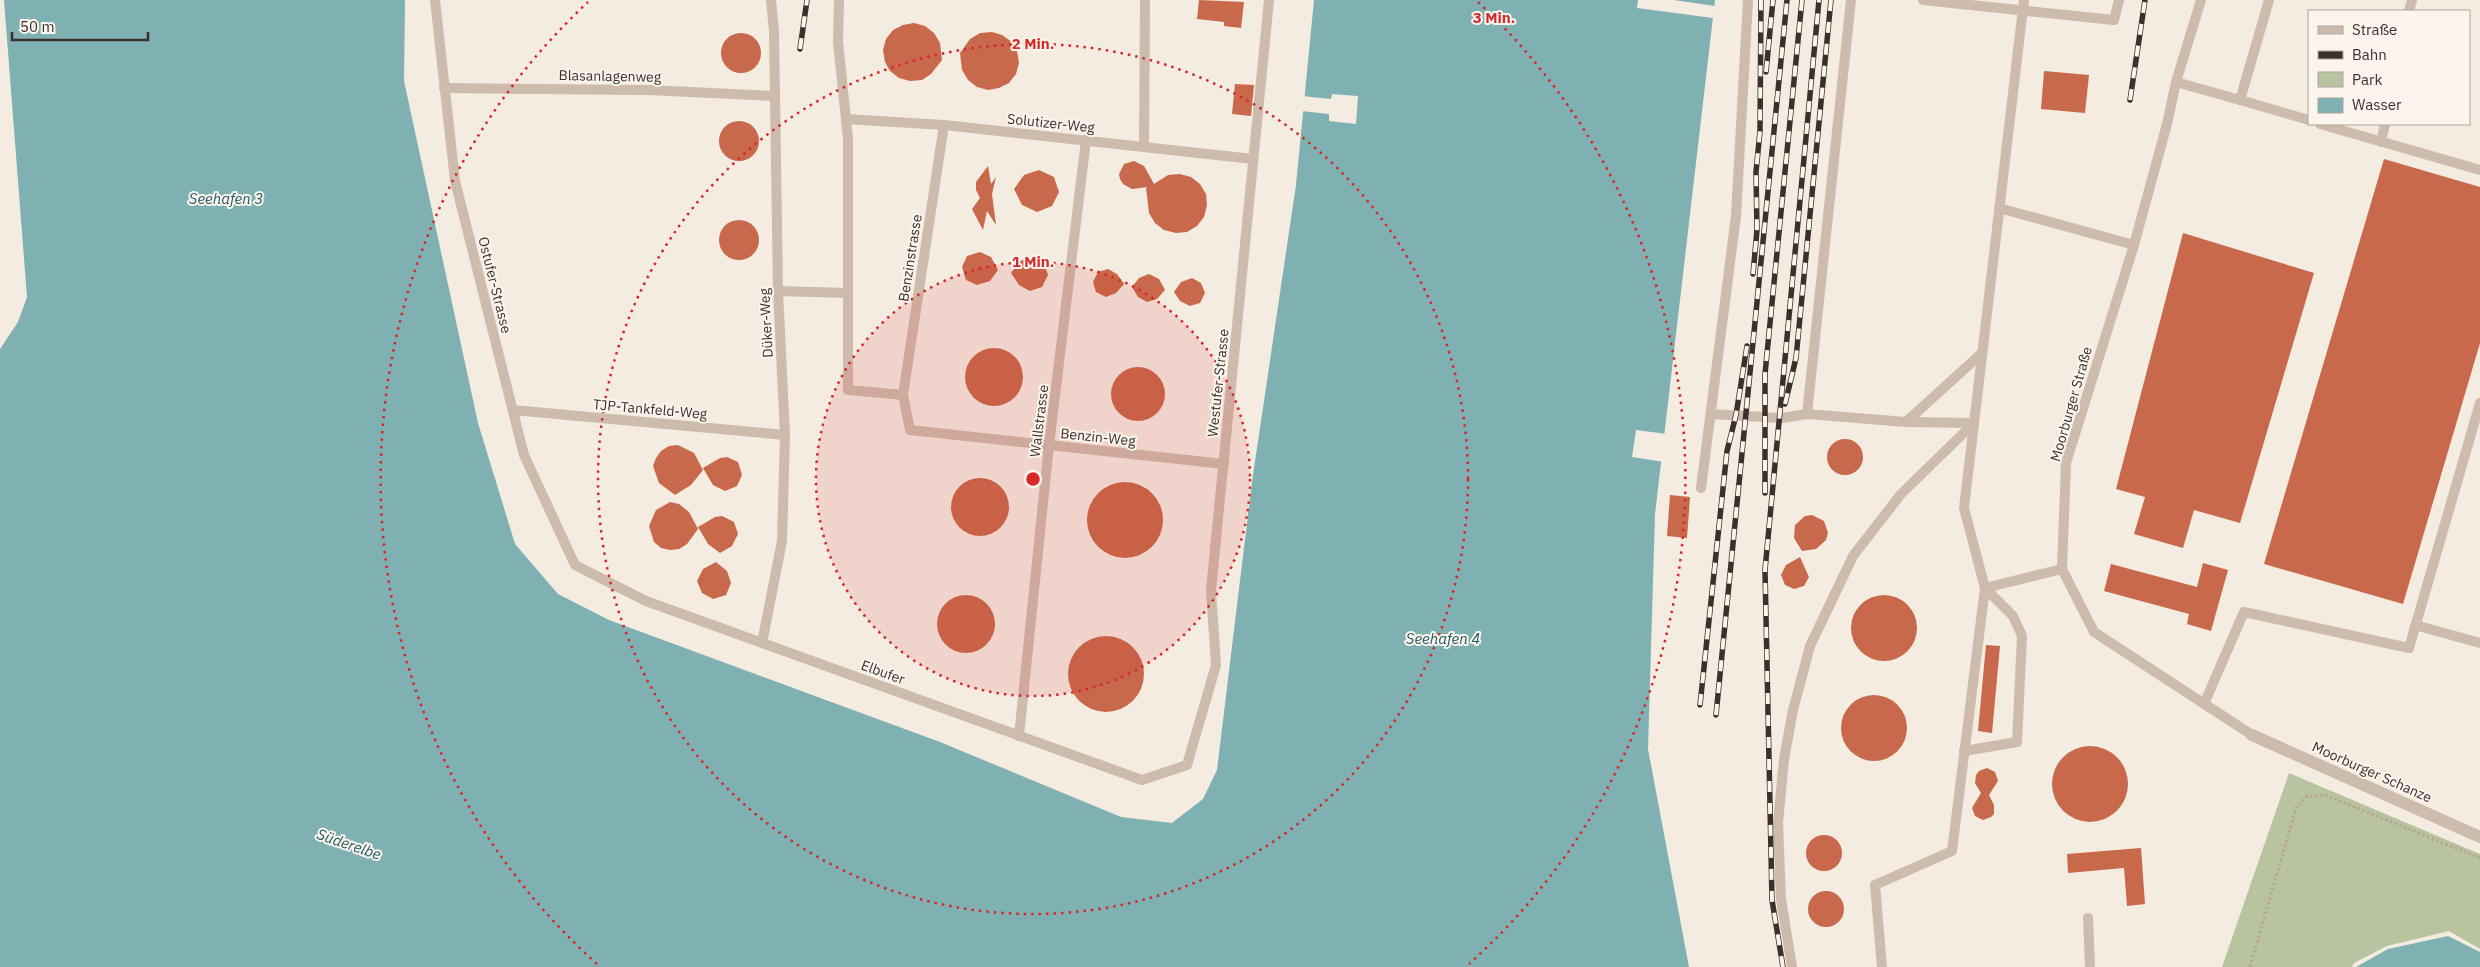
<svg xmlns="http://www.w3.org/2000/svg" width="2480" height="967" font-family="'IBM Plex Sans',sans-serif">
	<rect width="100%" height="100%" fill="#f4ebe1"/>
	<polygon fill="#b8c4a0" points="2289,773 2480,854 2480,949 2449,931 2387,946 2354,963 2352,967 2222,967"/>
	<g fill="#7fb0b2">
		<polygon points="4,0 405,0 404,81 478,423 515,544 558,594 609,620 940,742 1121,817 1172,823 1203,799 1217,770 1252,482 1296,185 1314,0 1715,0 1655,514 1648,749 1689,967 0,967 0,349 18,322 27,297"/>
		<polygon points="2448,936 2480,952 2480,967 2356,967 2388,949"/>
	</g>
	<g fill="#f4ebe1">
		<polygon points="1638,0 1674,0 1715,6 1713,18 1637,8"/>
		<polygon points="1332,94 1358,96 1356,124 1329,121 1329,114 1301,111 1302,96 1331,99"/>
		<polygon points="1636,430 1667,434 1664,462 1632,457"/>
	</g>
	<g fill="#c8694b">
		<polygon points="1199,0 1244,2 1241,28 1224,26 1224,22 1197,19"/>
		<polygon points="914,23 925,26 934,33 940,43 942,60 931,74 922,80 910,81 899,78 890,71 885,62 883,50 886,39 893,30 903,25"/>
		<polygon points="992,32 1002,35 1012,42 1017,51 1019,63 1016,74 1009,83 999,88 988,90 977,87 968,80 962,70 960,53 970,39 980,33"/>
		<circle cx="741" cy="53" r="20"/>
		<polygon points="2044,71 2089,75 2085,113 2041,109"/>
		<polygon points="1235,84 1254,85 1251,116 1232,114"/>
		<circle cx="739" cy="141" r="20"/>
		<polygon points="2384,159 2480,187 2480,343 2403,604 2264,564"/>
		<polygon points="1134,161 1144,166 1154,184 1168,175 1180,174 1191,177 1200,184 1206,194 1207,205 1204,217 1197,226 1187,232 1176,233 1164,230 1155,223 1149,213 1146,188 1148,187 1132,189 1123,184 1120,179 1119,174 1124,164"/>
		<polygon points="988,166 991,184 996,177 992,194 996,225 987,211 983,230 972,209 980,198 976,190 976,182"/>
		<polygon points="1039,170 1054,177 1059,192 1052,206 1037,212 1022,205 1014,189 1024,175"/>
		<circle cx="739" cy="240" r="20"/>
		<polygon points="2183,233 2314,273 2240,523 2194,510 2183,548 2134,534 2145,497 2116,489"/>
		<polygon points="980,252 991,257 998,270 990,281 977,285 966,280 962,267 967,256"/>
		<polygon points="1032,257 1044,263 1048,275 1042,287 1030,291 1019,285 1011,273 1020,261"/>
		<polygon points="1108,269 1117,274 1124,284 1116,293 1106,297 1096,292 1093,282 1098,272"/>
		<polygon points="1149,274 1159,279 1165,290 1157,299 1147,302 1138,297 1132,287 1139,278"/>
		<polygon points="1192,278 1201,283 1205,293 1200,303 1190,306 1180,301 1174,292 1181,282"/>
		<circle cx="994" cy="377" r="29"/>
		<circle cx="1138" cy="394" r="27"/>
		<circle cx="1845" cy="457" r="18"/>
		<polygon points="678,445 694,453 703,470 691,485 675,495 659,483 653,466 656,458 661,451 669,446"/>
		<polygon points="727,457 738,462 742,475 737,486 725,491 713,485 703,468 720,458"/>
		<circle cx="980" cy="507" r="29"/>
		<circle cx="1125" cy="520" r="38"/>
		<polygon points="1670,495 1690,497 1687,538 1667,536"/>
		<polygon points="670,502 679,504 689,512 698,529 687,544 679,549 670,550 661,548 654,542 649,526 656,510"/>
		<polygon points="1812,515 1824,521 1828,533 1826,540 1816,549 1802,551 1794,538 1795,525 1805,516"/>
		<polygon points="722,516 734,522 738,534 732,546 720,553 708,544 698,527 715,517"/>
		<polygon points="1800,557 1809,577 1804,586 1794,589 1785,585 1781,575 1786,565"/>
		<polygon points="716,562 727,571 731,583 726,595 713,599 702,593 697,581 703,569"/>
		<polygon points="2203,563 2228,570 2211,631 2187,624 2189,614 2104,591 2111,564 2197,587"/>
		<circle cx="1884" cy="628" r="33"/>
		<circle cx="966" cy="624" r="29"/>
		<circle cx="1106" cy="674" r="38"/>
		<polygon points="1986,645 2000,646 1992,733 1978,731"/>
		<circle cx="1874" cy="728" r="33"/>
		<circle cx="2090" cy="784" r="38"/>
		<polygon points="1987,768 1995,772 1998,781 1989,795 1994,805 1994,814 1991,817 1983,820 1975,816 1972,808 1981,793 1975,783 1976,775 1979,771"/>
		<circle cx="1824" cy="853" r="18"/>
		<polygon points="2141,848 2145,904 2127,906 2124,868 2068,873 2067,854"/>
		<circle cx="1826" cy="909" r="18"/>
	</g>
	<g fill="none" stroke-linecap="round" stroke-linejoin="round">
		<polyline stroke="#b9a596" stroke-width="3" stroke-dasharray="2.5 2.5" stroke-linecap="butt" points="2250,967 2297,805 2308,796 2325,795 2480,858"/>
		<g stroke="#cdbbac" stroke-width="10">
			<polyline points="435,0 455,181 524,455 575,565 646,601 1142,780 1187,765 1216,665 1211,590 1269,0"/>
			<polyline points="839,0 838,42 848,139 848,390 903,395"/>
			<polyline points="1923,0 2114,20 2119,0"/>
			<polyline points="2201,0 2176,82 2167,124 2134,245 2066,463 2062,569 2094,632 2252,735"/>
			<polyline points="2409,11 2412,0"/>
			<polyline points="2176,82 2240,100 2269,0"/>
			<polyline points="444,88 648,90 775,96"/>
			<polyline points="2240,100 2309,120"/>
			<polyline points="846,119 944,125 1253,159"/>
			<polyline points="2320,124 2480,170"/>
			<polyline points="944,125 903,395 910,430 1224,464"/>
			<polyline points="2381,142 2385,124"/>
			<polyline points="1144,147 1145,0"/>
			<polyline points="1999,208 2134,245"/>
			<polyline points="778,291 848,293"/>
			<polyline points="513,410 785,435"/>
			<polyline points="1711,414 1782,418 1807,414 1906,422 1974,423"/>
			<polyline points="1807,414 1851,0"/>
			<polyline points="1906,422 1982,353"/>
			<polyline points="1701,488 1736,216 1748,0"/>
			<polyline points="2415,625 2480,643"/>
			<polyline points="762,643 782,541 785,435 778,291 774,31 771,0"/>
			<polyline points="2204,704 2244,612 2409,648 2480,403"/>
			<polyline points="1019,736 1049,445 1086,140"/>
			<polyline points="1964,751 2017,742 2022,636 2013,616 1985,588 1964,508 2024,0"/>
			<polyline points="2088,918 2090,967"/>
			<polyline points="1792,967 1781,899 1778,823 1784,759 1793,710 1810,646 1853,556 1901,494 1974,423"/>
			<polyline points="1882,967 1875,885 1952,851 1985,588 2062,569"/>
		</g>
		<polyline stroke="#cdbbac" stroke-width="12" points="2252,735 2480,837"/>
		<defs>
			<g id="rail">
				<polyline points="800,49 807,0"/>
				<polyline points="1766,72 1773,0"/>
				<polyline points="2130,100 2145,0"/>
				<polyline points="1753,274 1757,230 1756,172 1760,131 1761,0"/>
				<polyline points="1785,404 1796,358 1831,0"/>
				<polyline points="1765,493 1765,374 1802,0"/>
				<polyline points="1700,705 1727,451 1736,415 1747,346"/>
				<polyline points="1716,715 1787,0"/>
				<polyline points="1783,967 1772,900 1765,570 1819,0"/>
			</g>
		</defs>
		<use href="#rail" stroke="#3b302b" stroke-width="5.5"/>
		<use href="#rail" stroke="#fbf5ee" stroke-width="4" stroke-dasharray="11" stroke-linecap="butt"/>
	</g>
	<circle cx="1033" cy="479" r="217" fill="#d62828" fill-opacity=".12"/>
	<g fill="none" stroke="#d62828" stroke-width="2.5" stroke-dasharray="2.5 5">
		<circle cx="1033" cy="479" r="217"/>
		<circle cx="1033" cy="479" r="435"/>
		<path d="M597 964A652 652 0 0 1 588 2M1478 2A652 652 0 0 1 1469 964"/>
	</g>
	<g text-anchor="middle" dominant-baseline="central" stroke-width="4" stroke-linejoin="round" paint-order="stroke">
		<g font-size="14" fill="#3b302b" stroke="#fbf5ee">
			<text transform="translate(610 76) rotate(1)">Blasanlagenweg</text>
			<text transform="translate(1051 123) rotate(6)">Solutizer-Weg</text>
			<text transform="translate(910 258) rotate(-81)">Benzinstrasse</text>
			<text transform="translate(495 285) rotate(76)">Ostufer-Strasse</text>
			<text transform="translate(766 323) rotate(-93)">Düker-Weg</text>
			<text transform="translate(1218 383) rotate(-84)">Westufer-Strasse</text>
			<text transform="translate(2071 404) rotate(-74)">Moorburger Straße</text>
			<text transform="translate(650 409) rotate(5)">TJP-Tankfeld-Weg</text>
			<text transform="translate(1039 421) rotate(-83)">Wallstrasse</text>
			<text transform="translate(1098 437) rotate(6)">Benzin-Weg</text>
			<text transform="translate(883 672) rotate(20)">Elbufer</text>
			<text transform="translate(2372 772) rotate(24)">Moorburger Schanze</text>
		</g>
		<g font-size="15" font-style="italic" fill="#1f5a5e" stroke="#fbf5ee">
			<text x="226" y="198">Seehafen 3</text>
			<text x="1443" y="638">Seehafen 4</text>
			<text transform="translate(349 844) rotate(19)">Süderelbe</text>
		</g>
	</g>
	<circle cx="1033" cy="479" r="8" fill="#d62828" stroke="#fbf5ee" stroke-width="2.5"/>
	<g font-size="15" text-anchor="middle" font-weight="bold" fill="#d62828" stroke="#fbf5ee" stroke-width="4" stroke-linejoin="round" paint-order="stroke">
		<text x="1494" y="23">3 Min.</text>
		<text x="1033" y="49">2 Min.</text>
		<text x="1033" y="267">1 Min.</text>
	</g>
	<rect x="2308" y="10" width="162" height="115" fill="#fbf5ee" stroke="#aea6a0"/>
	<rect x="2318" y="26" width="25" height="8" fill="#cdbbac" stroke="#aea6a0"/>
	<text x="2352" y="35" font-size="15" fill="#3b302b">Straße</text>
	<rect x="2318" y="51" width="25" height="8" fill="#3b302b" stroke="#aea6a0"/>
	<text x="2352" y="60" font-size="15" fill="#3b302b">Bahn</text>
	<rect x="2318" y="72" width="25" height="15" fill="#b8c4a0" stroke="#aea6a0"/>
	<text x="2352" y="85" font-size="15" fill="#3b302b">Park</text>
	<rect x="2318" y="98" width="25" height="15" fill="#7fb0b2" stroke="#aea6a0"/>
	<text x="2352" y="110" font-size="15" fill="#3b302b">Wasser</text>
	<path d="M12 32v8h136v-8" fill="none" stroke="#3b302b" stroke-width="2.5"/>
	<text x="20" y="32" font-size="15" fill="#3b302b" stroke="#fbf5ee" stroke-width="4" paint-order="stroke">50 m</text>
</svg>
